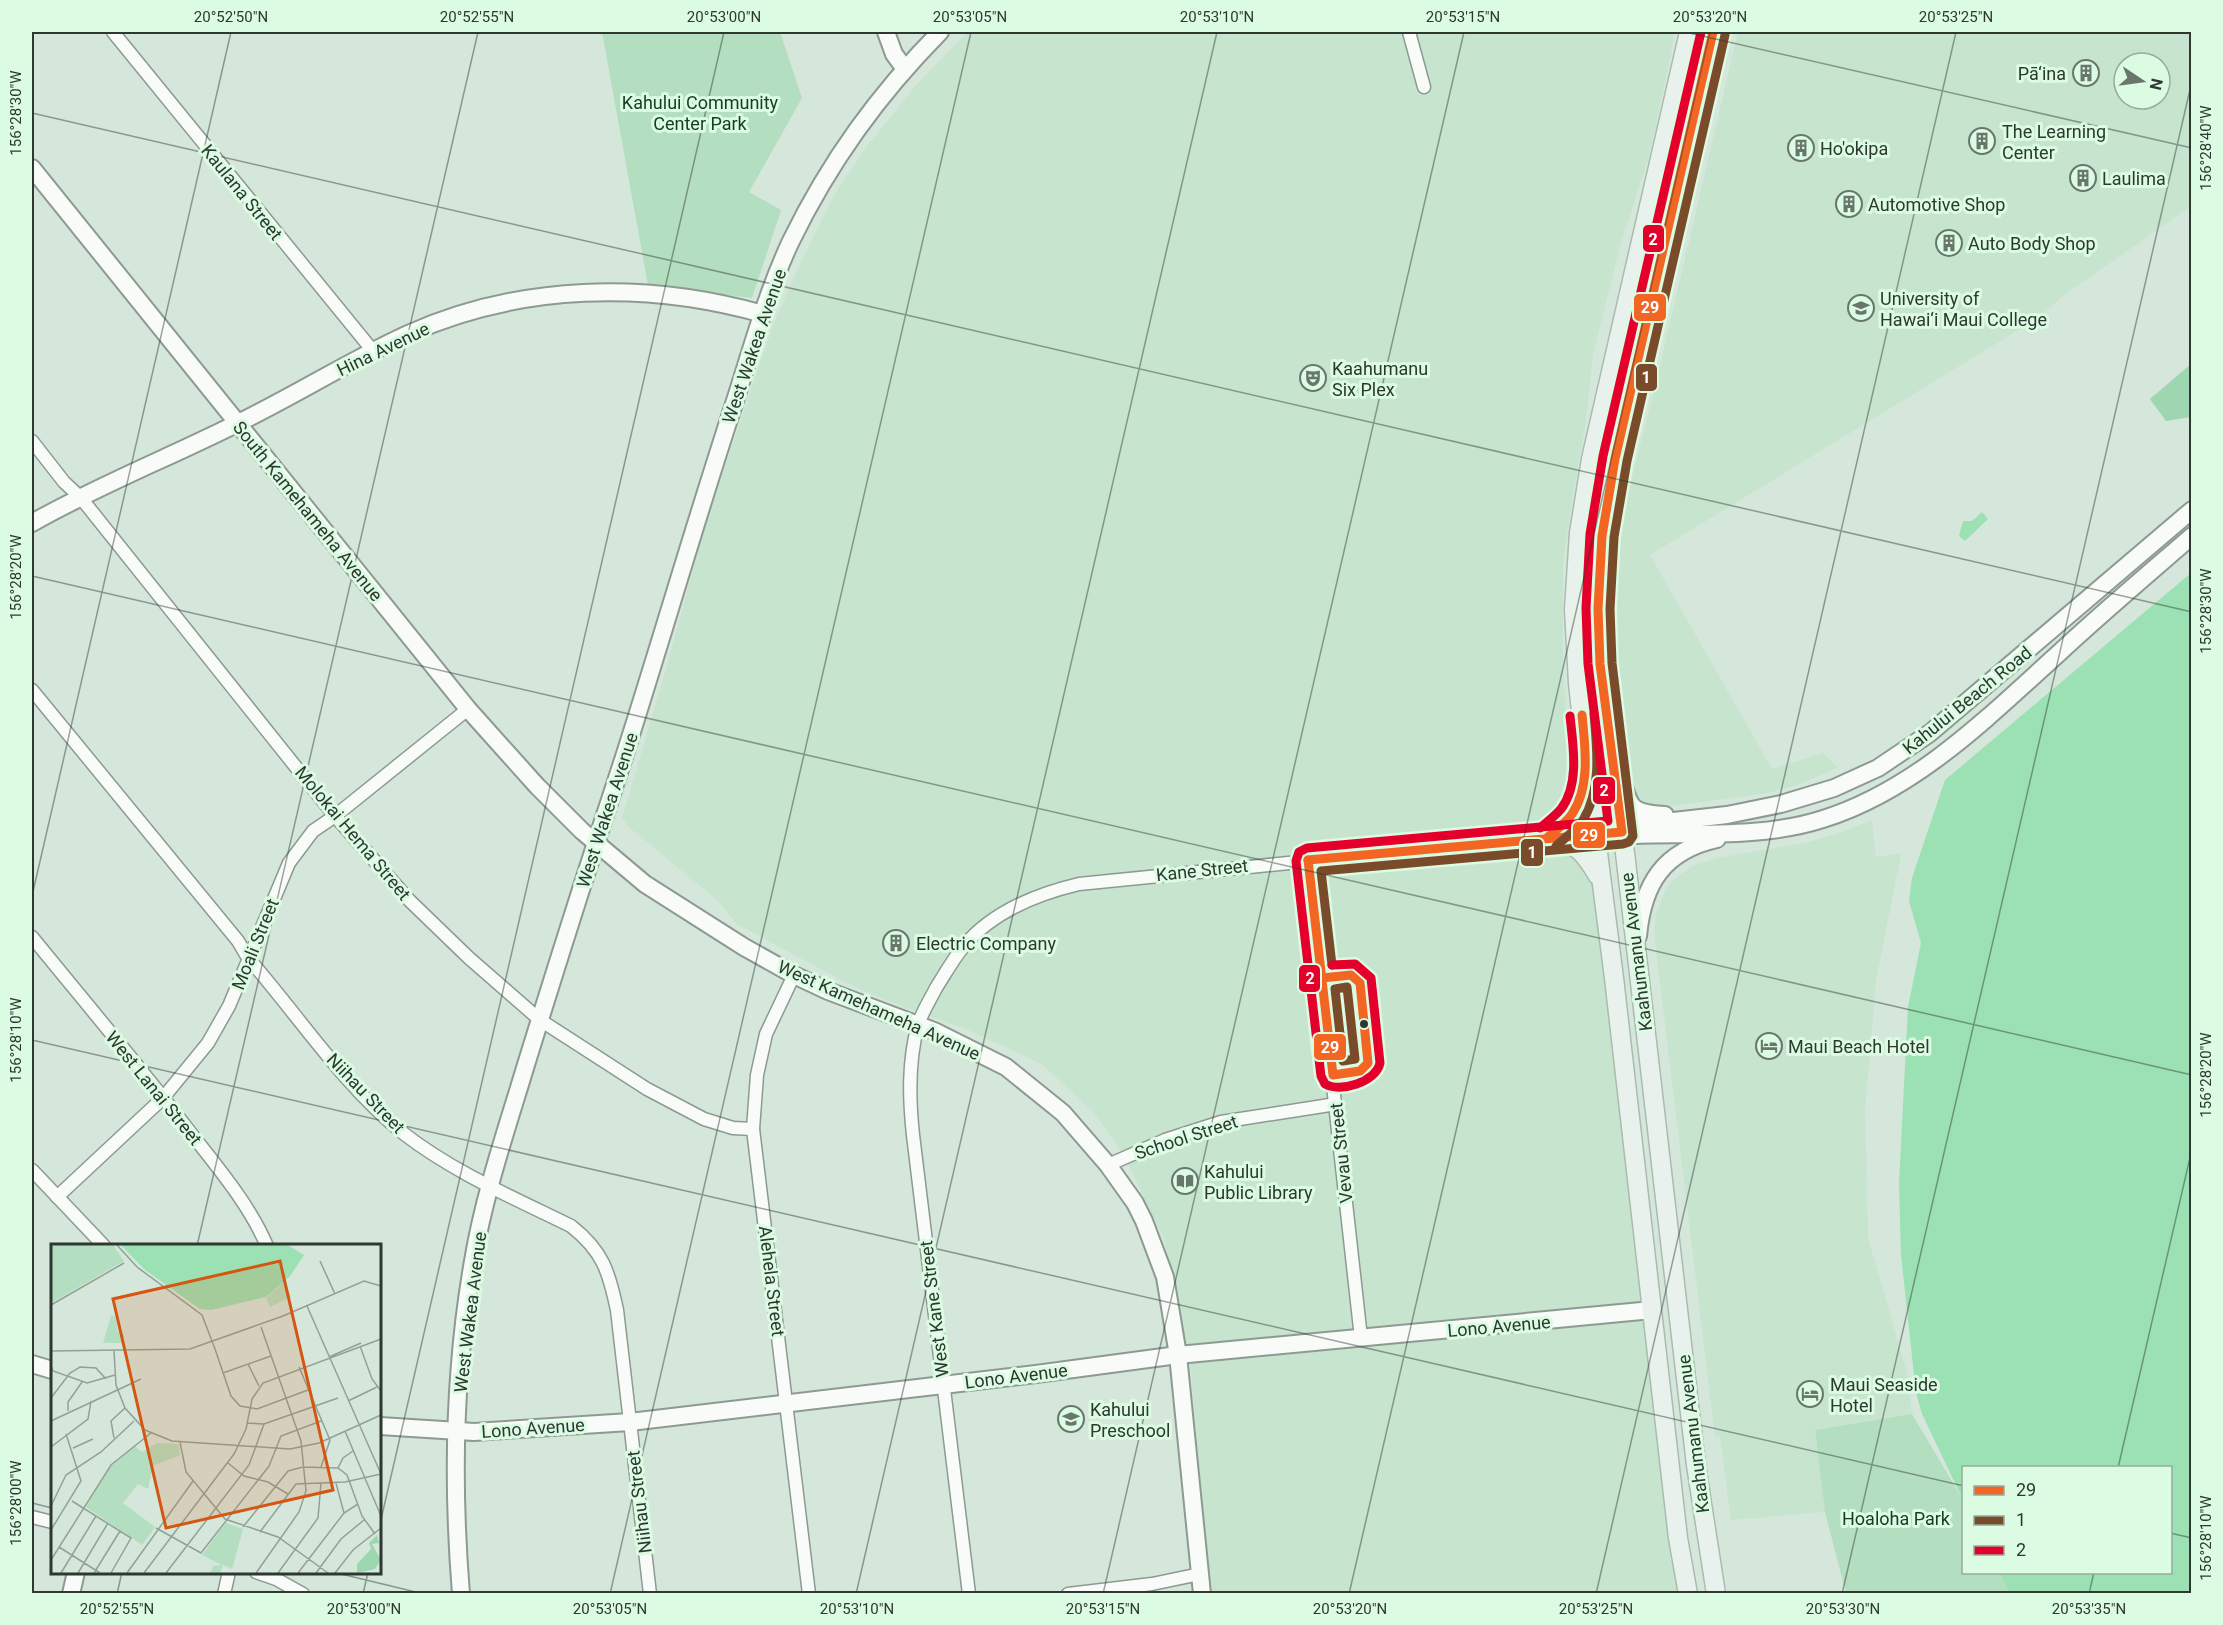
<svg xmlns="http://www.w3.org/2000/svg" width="2223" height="1625" font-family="Roboto,sans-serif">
	<rect width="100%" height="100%" fill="#d5e6da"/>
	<g fill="#c7e4cf" fill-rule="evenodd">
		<polygon points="968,32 1674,32 1671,55 1648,159 1620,246 1593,354 1585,428 1573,494 1563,563 1563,668 1568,743 1573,795 1596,834 1688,1593 1210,1593 1190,1362 1164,1239 1124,1155 1093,1112 1042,1064 968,1030 883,999 847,983 737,924 716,899 631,829 622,818 663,680 707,519 774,323 799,266 834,195 867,146 918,83"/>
		<path d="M1738,32H2191V206L2063,296L2035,320L1650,555L1772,769L1823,753L1838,768L1797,785L1767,793L1657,808L1641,804L1629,790L1610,643L1607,606L1609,568L1655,387ZM2124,63H2160V99H2124Z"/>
		<polygon points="1872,820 1876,857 1901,853 1876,981 1865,1111 1868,1238 1907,1373 1912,1414 1815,1430 1825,1512 1731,1520 1720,1436 1715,1437 1654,933 1656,914 1666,888 1672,881 1693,866 1717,858 1805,843 1839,833"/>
	</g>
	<g fill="#b4dec0">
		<polygon points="602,32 780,32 802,98 749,192 781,210 752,298 648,285"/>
		<polygon points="1912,1414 1963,1500 1964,1572 1999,1573 2010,1593 1846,1593 1825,1512 1815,1430"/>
	</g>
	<polygon fill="#9dd6b0" points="2191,364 2191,417 2166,421 2150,399"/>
	<g fill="#9ce1b3">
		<polygon points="1982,512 1988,519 1965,541 1959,536 1963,521 1972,521"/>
		<polygon points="2191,573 2191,1593 2010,1593 1999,1573 2170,1572 2170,1468 1964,1468 1963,1500 1922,1414 1916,1393 1901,1255 1899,1184 1908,1007 1921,943 1909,901 1912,878 1945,780"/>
	</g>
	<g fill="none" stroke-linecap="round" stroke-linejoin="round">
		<defs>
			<g id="street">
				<polyline points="113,32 373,351"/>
				<polyline points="1409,32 1424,87"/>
				<polyline points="32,441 64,482 81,498 335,816 410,901 469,958 540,1020 647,1089 704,1119 733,1128 753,1129"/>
				<path d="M32,690L238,941L248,958C298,1015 344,1086 403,1133C453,1172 514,1198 571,1226C603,1251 609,1272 617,1310L650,1594"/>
				<polyline points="1308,860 1361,1338"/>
				<path d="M32,937C85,1002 139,1066 190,1132C218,1168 249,1204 267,1246"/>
				<polyline points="794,975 766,1034 757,1075 753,1129 809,1594"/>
				<polyline points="1108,1165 1165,1140 1221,1122 1336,1104"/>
				<polyline points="32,1170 104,1246"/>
				<polyline points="57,1197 163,1098 208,1043 229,1006 289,863 313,831 335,816 468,709"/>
				<polyline points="32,1517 52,1522"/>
				<polyline points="256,1572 276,1579 303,1594"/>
				<polyline points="224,1594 229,1572"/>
				<path d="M969,1594L913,1135C909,1098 908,1061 918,1025C922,1012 930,1000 936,988C945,974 953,959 964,946C992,912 1037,894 1079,884L1548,837"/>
				<polyline points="1068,1594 1152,1584 1200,1574"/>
			</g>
			<g id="secondary">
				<polyline points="886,32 894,54 905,69"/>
				<polyline points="32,168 468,709 537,786 582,831 645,884 744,947 794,975 828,991 934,1031 1006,1067 1063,1113 1108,1165 1135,1203 1144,1221 1165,1277 1178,1355 1202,1594"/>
				<path d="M32,523C97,486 168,458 236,424C294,396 349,361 408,334C520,284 646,281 763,314"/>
				<path d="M1621,777C1630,808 1630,813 1665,815"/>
				<polyline points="1622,832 1638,825 1727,815 1781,804 1834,788 1878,768 1930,733 2192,510"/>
				<path d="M1634,835C1694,833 1765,838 1823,819C1916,790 1988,717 2059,653C2102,613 2147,575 2192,536"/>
				<path d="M1638,936C1643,884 1663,851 1717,839"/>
				<polyline points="32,1364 52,1370"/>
				<polyline points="380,1426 474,1432 630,1422 1036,1374 1178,1355 1652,1310"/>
				<polyline points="71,1594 76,1572"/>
				<path d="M461,1594C452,1484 454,1370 473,1261C484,1195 506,1131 525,1068C557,964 590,860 624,757C661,641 695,523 733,407C751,352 766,294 791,241C830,161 878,95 940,32"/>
			</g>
			<g id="primary">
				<polyline points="1713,32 1615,459 1602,536 1598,609 1604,693 1625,853 1696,1465 1716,1594"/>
				<polyline points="1548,837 1574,812 1584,773"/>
				<path d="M1548,837C1577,845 1583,850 1598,876"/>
				<polyline points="1688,1594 1678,1538 1614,978 1586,759 1578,683 1574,609 1579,533 1591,459 1689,32"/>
			</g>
		</defs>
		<use href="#street" stroke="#8d9a91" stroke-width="15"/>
		<use href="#secondary" stroke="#8d9a91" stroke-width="20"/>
		<use href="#primary" stroke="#aabbaf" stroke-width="21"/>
		<use href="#street" stroke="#f9fbf9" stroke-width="12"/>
		<use href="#secondary" stroke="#f9fbf9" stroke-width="16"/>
		<use href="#primary" stroke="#e9f1ec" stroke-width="18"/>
		<defs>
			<g id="bus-1">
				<path d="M1548,837C1556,830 1566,823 1572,814C1591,786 1585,746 1582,715"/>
				<polyline points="1308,860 1622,832 1600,664 1598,609 1602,536 1615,459 1713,32"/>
				<polyline points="1308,860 1333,1075 1360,1071 1368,1063 1360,983 1351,975 1322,978"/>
			</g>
			<g id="bus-2">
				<path d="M1556,846C1565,838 1576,830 1583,820C1602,789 1597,748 1594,714"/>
				<polyline points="1332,965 1321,871 1623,844 1629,842 1633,836 1612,663 1610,609 1614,537 1627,461 1725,35"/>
				<polygon points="1347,987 1355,1059 1343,1061 1335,989"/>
			</g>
			<g id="bus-3">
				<path d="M1540,828C1547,822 1555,816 1561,809C1580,784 1573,745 1570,716"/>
				<path d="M1332,965L1355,964L1371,978L1380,1063C1376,1082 1340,1093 1325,1084L1321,1076L1296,861L1299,852L1307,848L1608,821L1588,664L1586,608L1590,534L1603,456L1701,32"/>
			</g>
		</defs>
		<use href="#bus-1" stroke="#dbfbe3" stroke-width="14"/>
		<use href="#bus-2" stroke="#dbfbe3" stroke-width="14"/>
		<use href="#bus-3" stroke="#dbfbe3" stroke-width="14"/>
		<use href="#bus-1" stroke="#f26522" stroke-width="9"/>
		<use href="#bus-2" stroke="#7a4b2a" stroke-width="9"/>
		<use href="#bus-3" stroke="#e4002b" stroke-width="9"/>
	</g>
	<path fill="none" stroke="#2d3930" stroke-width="1.5" stroke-opacity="0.45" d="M1685,32L2192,148M32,113L2192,612M32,576L2192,1075M32,896L231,32M32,1040L1964,1486M197,1246L478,32M2118,1468L2192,1149M32,1503L52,1508M380,1524L724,32M2170,1533L2192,1538M333,1572L424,1594M117,1594L122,1572M363,1594L368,1572M610,1594L971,32M856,1594L1217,32M1103,1594L1464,32M1349,1594L1710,32M1596,1594L1956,32M1842,1594L2192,81M2089,1594L2094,1572"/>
	<defs>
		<symbol id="building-ring" viewBox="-11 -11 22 22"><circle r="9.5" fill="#dbfbe3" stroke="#68766c" stroke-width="1.5"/><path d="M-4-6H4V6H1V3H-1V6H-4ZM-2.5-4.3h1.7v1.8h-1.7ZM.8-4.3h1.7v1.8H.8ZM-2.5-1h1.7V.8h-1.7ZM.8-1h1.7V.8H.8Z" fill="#68766c"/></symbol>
		<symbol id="university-ring" viewBox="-11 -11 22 22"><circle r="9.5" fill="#dbfbe3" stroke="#68766c" stroke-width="1.5"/><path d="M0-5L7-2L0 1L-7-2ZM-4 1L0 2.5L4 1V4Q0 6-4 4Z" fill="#68766c"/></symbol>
		<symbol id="theatre-ring" viewBox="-11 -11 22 22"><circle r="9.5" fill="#dbfbe3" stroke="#68766c" stroke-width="1.5"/><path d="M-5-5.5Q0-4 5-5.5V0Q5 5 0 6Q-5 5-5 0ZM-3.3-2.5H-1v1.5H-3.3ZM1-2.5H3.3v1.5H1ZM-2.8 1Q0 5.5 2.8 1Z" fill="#68766c"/></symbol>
		<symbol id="hotel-ring" viewBox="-11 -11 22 22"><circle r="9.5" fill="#dbfbe3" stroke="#68766c" stroke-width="1.5"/><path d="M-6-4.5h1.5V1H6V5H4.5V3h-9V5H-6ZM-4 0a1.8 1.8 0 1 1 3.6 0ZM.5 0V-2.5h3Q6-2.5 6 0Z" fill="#68766c"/></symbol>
		<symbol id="library-ring" viewBox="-11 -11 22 22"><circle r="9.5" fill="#dbfbe3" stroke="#68766c" stroke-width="1.5"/><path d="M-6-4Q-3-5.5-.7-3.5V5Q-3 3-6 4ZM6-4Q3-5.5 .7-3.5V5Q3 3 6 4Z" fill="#68766c"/></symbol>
		<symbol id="school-ring" viewBox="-11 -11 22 22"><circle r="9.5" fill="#dbfbe3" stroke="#68766c" stroke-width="1.5"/><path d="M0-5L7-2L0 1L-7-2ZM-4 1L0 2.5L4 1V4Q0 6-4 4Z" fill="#68766c"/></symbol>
	</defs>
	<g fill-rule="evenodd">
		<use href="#building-ring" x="2071" y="58" width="30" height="30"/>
		<use href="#building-ring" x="1967" y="126" width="30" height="30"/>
		<use href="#building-ring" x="1786" y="133" width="30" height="30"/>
		<use href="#building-ring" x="2068" y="163" width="30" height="30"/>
		<use href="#building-ring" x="1834" y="189" width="30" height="30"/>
		<use href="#building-ring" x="1934" y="228" width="30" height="30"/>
		<use href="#university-ring" x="1846" y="293" width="30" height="30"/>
		<use href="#theatre-ring" x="1298" y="363" width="30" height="30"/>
		<use href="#building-ring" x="881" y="928" width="30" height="30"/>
		<use href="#hotel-ring" x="1754" y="1031" width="30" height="30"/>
		<use href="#library-ring" x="1170" y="1166" width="30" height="30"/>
		<use href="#hotel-ring" x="1795" y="1379" width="30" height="30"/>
		<use href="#school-ring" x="1056" y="1404" width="30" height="30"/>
	</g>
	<circle fill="#2d3930" stroke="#dbfbe3" stroke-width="2" cx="1364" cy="1024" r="5"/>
	<g text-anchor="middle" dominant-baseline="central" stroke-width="6" stroke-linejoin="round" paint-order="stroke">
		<g font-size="18" fill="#2d3930" stroke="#dbfbe3" text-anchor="start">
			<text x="2066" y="73" text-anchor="end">Pā‘ina</text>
			<text x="2002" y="131">The Learning<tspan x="2002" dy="21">Center</tspan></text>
			<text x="1820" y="148">Ho'okipa</text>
			<text x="2102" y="178">Laulima</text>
			<text x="1868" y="204">Automotive Shop</text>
			<text x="1968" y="243">Auto Body Shop</text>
			<text x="1880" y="298">University of<tspan x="1880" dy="21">Hawai‘i Maui College</tspan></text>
			<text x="1332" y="368">Kaahumanu<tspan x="1332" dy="21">Six Plex</tspan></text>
			<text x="916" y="943">Electric Company</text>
			<text x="1788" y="1046">Maui Beach Hotel</text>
			<text x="1204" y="1171">Kahului<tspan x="1204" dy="21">Public Library</tspan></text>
			<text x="1830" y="1384">Maui Seaside<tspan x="1830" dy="21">Hotel</tspan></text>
			<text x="1090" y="1409">Kahului<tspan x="1090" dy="21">Preschool</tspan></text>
		</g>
		<g font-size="18" fill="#163c24" stroke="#dbfbe3">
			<text x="700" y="102">Kahului Community<tspan x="700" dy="21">Center Park</tspan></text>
			<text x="1896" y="1518">Hoaloha Park</text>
		</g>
		<g font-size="18" fill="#2d3930" stroke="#dbfbe3">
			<text transform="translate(242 192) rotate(51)">Kaulana Street</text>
			<text transform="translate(754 346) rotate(-71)">West Wakea Avenue</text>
			<text transform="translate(383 349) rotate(-26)">Hina Avenue</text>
			<text transform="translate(308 511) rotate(51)">South Kamehameha Avenue</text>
			<text transform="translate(1967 700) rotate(-39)">Kahului Beach Road</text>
			<text transform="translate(607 810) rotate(-72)">West Wakea Avenue</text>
			<text transform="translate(353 833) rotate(50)">Molokai Hema Street</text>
			<text transform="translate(1202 870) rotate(-6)">Kane Street</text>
			<text transform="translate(255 944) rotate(-68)">Moali Street</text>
			<text transform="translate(1636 952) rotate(-97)">Kaahumanu Avenue</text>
			<text transform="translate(879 1010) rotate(24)">West Kamehameha Avenue</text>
			<text transform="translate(154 1088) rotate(51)">West Lanai Street</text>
			<text transform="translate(366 1093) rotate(46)">Niihau Street</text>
			<text transform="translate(1186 1137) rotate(-18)">School Street</text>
			<text transform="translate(1341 1153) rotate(-96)">Vevau Street</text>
			<text transform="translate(772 1281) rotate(83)">Alehela Street</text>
			<text transform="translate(934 1309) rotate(-97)">West Kane Street</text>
			<text transform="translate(470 1312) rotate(-83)">West Wakea Avenue</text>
			<text transform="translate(1499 1326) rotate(-5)">Lono Avenue</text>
			<text transform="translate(1016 1376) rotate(-7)">Lono Avenue</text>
			<text transform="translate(533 1428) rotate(-4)">Lono Avenue</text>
			<text transform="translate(1693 1434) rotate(-97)">Kaahumanu Avenue</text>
			<text transform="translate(639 1502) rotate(-97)">Niihau Street</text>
		</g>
	</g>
	<g transform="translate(51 1244)">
		<rect width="330" height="330" fill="#d5e6da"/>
		<path d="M0,1H62L73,17L0,59ZM234,37L240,53L219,63L215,54ZM60,72H64L67,87L73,91V99H52ZM106,199L128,200L129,211L102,222L97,245L87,240L72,259L104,283L91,301L35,263L58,224L84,202L91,208ZM175,279L192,285L181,325L172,321L169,329H159L162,322L171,321L151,311Z" fill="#b4dec0"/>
		<path d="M326,291L328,299L321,300L330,316L324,325L306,329V320L320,305L318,299Z" fill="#9dd6b0"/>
		<path d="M70,1H237L253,11L239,32L215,53L160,66L149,65L93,25Z" fill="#9ce1b3"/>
		<path fill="none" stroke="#92a196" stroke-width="1.5" d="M66,1L86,23L151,71L164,105M269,17L284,50M0,61L73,19M256,62L330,230M309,102L321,135L330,147M164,105L180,152L189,162L206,165L257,146M0,107L139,105L232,72L313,37L330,42M63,107L65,141L74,164L94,186L121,197L239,205L268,199L330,171M278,113L310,99M197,120L208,142M0,122L2,127L36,139L64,131M248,123L279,196L270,223M172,129L220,112M0,154L19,129L29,123L45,124L55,135M297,157L326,143M17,167V158L31,138M0,177L90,135M196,179L213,180L287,154M294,187L330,272M63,194L60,177L74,164M129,198L135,228L174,275L227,293L277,329M0,203L37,175L40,157M22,204L42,195M177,219L193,232L217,238L237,250M287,224L296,231L311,272L324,290M287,224L292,214L302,207M285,239L293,269M21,257L80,294L60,329M0,262L15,231L50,208L83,177M192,283L237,227L252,223L287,224M105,284L150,309L218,222L230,192L270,177M0,286L30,237L15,190M209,288L245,240L294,238L330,230M8,303L49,329M0,316L60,221L100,189M10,329L45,272M27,329L57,279M43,329L69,287M76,329L142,237M93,329L183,210L195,185L201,155L212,139L330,95M115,329L198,221L213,180M205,329L248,268L255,247L250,197L210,83M227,329L267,274L270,239M247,329L293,269L307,260M265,329L290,295L313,276M284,329L302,306L330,284"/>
		<path fill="#d55610" fill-opacity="0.15" stroke="#d55610" stroke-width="3" d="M229,17L282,246L115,284L62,55Z"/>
		<rect width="330" height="330" fill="none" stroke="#2d3930" stroke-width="3"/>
	</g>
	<g stroke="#dbfbe3" stroke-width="2">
		<rect x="1642" y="224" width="23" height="29" rx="6" fill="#e4002b"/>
		<rect x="1633" y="293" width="34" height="29" rx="6" fill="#f26522"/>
		<rect x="1635" y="363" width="23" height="29" rx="6" fill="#7a4b2a"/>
		<rect x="1592" y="776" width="24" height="29" rx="6" fill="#e4002b"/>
		<rect x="1572" y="821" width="34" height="28" rx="6" fill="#f26522"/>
		<rect x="1520" y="838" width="24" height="29" rx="6" fill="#7a4b2a"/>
		<rect x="1298" y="964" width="23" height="29" rx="6" fill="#e4002b"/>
		<rect x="1313" y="1033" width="34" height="28" rx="6" fill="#f26522"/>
	</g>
	<g font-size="16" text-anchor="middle" font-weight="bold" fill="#fff">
		<text x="1653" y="245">2</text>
		<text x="1650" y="313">29</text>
		<text x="1646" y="383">1</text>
		<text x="1604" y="796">2</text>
		<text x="1589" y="841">29</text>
		<text x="1532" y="858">1</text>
		<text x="1310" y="984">2</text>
		<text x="1330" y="1053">29</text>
	</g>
	<rect width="2223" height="1625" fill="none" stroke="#dbfbe3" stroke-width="66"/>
	<rect x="1962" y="1466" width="210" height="108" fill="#dbfbe3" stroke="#95ad9b" stroke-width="1.5"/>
	<rect x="1974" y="1486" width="30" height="9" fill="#f26522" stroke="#95ad9b" stroke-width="1.5"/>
	<text x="2016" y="1496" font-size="18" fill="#2d3930">29</text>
	<rect x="1974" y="1516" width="30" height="9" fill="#7a4b2a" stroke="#95ad9b" stroke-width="1.5"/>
	<text x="2016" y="1526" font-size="18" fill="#2d3930">1</text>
	<rect x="1974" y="1546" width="30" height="9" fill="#e4002b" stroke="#95ad9b" stroke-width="1.5"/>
	<text x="2016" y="1556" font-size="18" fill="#2d3930">2</text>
	<g transform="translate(2142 81) rotate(103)"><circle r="28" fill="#dbfbe3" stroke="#95ad9b" stroke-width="1.5"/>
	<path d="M0-4.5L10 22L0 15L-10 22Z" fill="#68766c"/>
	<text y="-9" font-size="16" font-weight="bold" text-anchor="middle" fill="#2d3930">N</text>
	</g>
	<rect x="33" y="33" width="2157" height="1559" fill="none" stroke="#2d3930" stroke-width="2"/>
	<g font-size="15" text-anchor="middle" fill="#2d3930">
		<text x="231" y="22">20°52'50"N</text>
		<text x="477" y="22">20°52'55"N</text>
		<text x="724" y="22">20°53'00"N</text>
		<text x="970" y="22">20°53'05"N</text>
		<text x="1217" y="22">20°53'10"N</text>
		<text x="1463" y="22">20°53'15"N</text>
		<text x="1710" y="22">20°53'20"N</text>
		<text x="1956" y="22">20°53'25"N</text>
		<text transform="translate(16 113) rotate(-90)" y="5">156°28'30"W</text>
		<text transform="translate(2206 148) rotate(-90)" y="5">156°28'40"W</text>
		<text transform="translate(16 577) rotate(-90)" y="5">156°28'20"W</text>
		<text transform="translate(2206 611) rotate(-90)" y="5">156°28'30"W</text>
		<text transform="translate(16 1040) rotate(-90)" y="5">156°28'10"W</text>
		<text transform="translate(2206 1075) rotate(-90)" y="5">156°28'20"W</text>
		<text transform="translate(16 1503) rotate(-90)" y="5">156°28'00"W</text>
		<text transform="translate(2206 1538) rotate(-90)" y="5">156°28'10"W</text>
		<text x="117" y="1614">20°52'55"N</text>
		<text x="364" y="1614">20°53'00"N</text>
		<text x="610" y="1614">20°53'05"N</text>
		<text x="857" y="1614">20°53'10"N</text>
		<text x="1103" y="1614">20°53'15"N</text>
		<text x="1350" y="1614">20°53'20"N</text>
		<text x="1596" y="1614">20°53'25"N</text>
		<text x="1843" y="1614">20°53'30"N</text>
		<text x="2089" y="1614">20°53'35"N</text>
	</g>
</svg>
